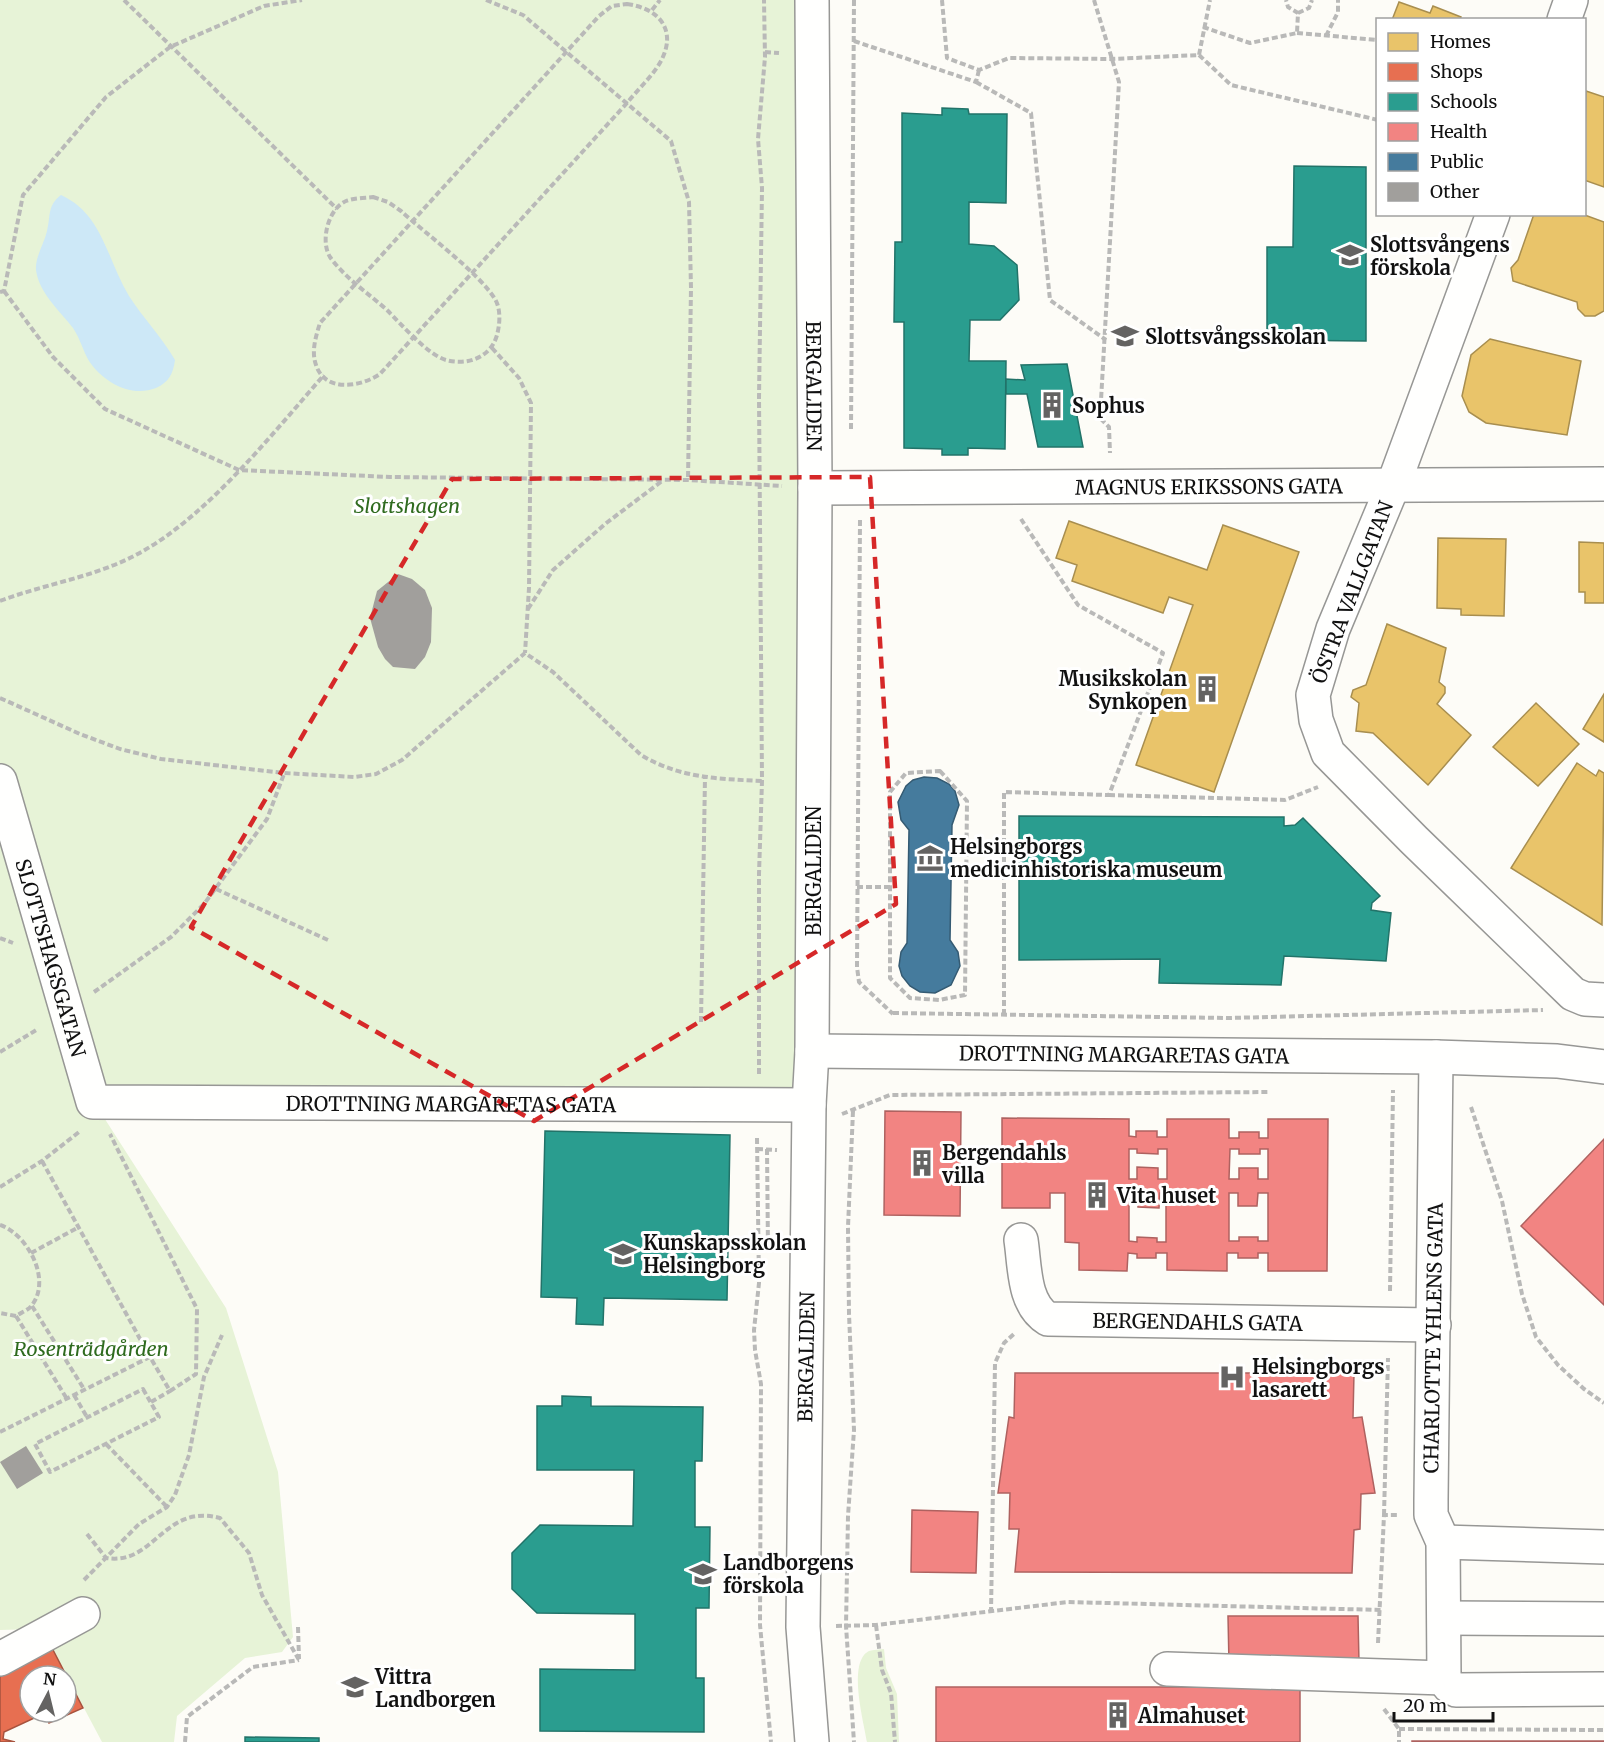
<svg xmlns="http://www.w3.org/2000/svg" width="1604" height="1742" font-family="Merriweather,serif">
	<rect width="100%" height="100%" fill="#fdfcf7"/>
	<g fill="#e7f3d7">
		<polygon points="0,0 812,0 805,1104 94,1102 226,1308 278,1472 293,1637 282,1652 245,1658 177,1716 174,1742 102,1742 51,1646 37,1629 0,1630"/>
		<path d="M884,1649L886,1668L897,1694L899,1742H867C864,1722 847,1662 869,1651C873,1650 880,1649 884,1649Z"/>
	</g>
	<path fill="#cde8f7" d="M61,195C103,214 107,260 129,296C143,318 161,336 175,360C173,374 169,382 156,388C131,398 103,382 89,361C83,351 80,338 73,328C60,311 39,293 36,270C35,257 44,244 47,231C51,215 47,206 61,195Z"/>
	<g fill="#e9c46a" stroke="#a88e4f" stroke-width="1.5">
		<polygon points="1399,2 1430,13 1433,6 1461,17 1460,20 1392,20"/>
		<polygon points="1586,91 1604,97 1604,187 1584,180"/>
		<polygon points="1534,214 1582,214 1604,222 1604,311 1595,316 1585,316 1578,309 1577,302 1513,281 1511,268 1518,260"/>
		<polygon points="1490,339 1581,361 1567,435 1486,423 1469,412 1462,396 1471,355"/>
		<polygon points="1069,521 1207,570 1223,525 1299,552 1214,792 1136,765 1193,605 1169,597 1163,613 1072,581 1077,565 1056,558"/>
		<polygon points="1438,538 1506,539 1504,616 1461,615 1461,609 1437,608"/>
		<polygon points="1579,542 1604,543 1604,603 1585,603 1585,592 1579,592"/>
		<polygon points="1387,624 1446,648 1439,682 1445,687 1445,693 1437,704 1471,735 1428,785 1373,733 1356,731 1359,703 1351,697 1353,690 1366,685"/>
		<polygon points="1604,694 1604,742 1583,729"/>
		<polygon points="1536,703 1579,744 1538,786 1493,747"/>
		<polygon points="1577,763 1596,776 1599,770 1604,773 1602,925 1511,868"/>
	</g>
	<path fill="#e76f51" stroke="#a7533e" stroke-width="1.5" fill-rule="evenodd" d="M51,1646L83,1708L49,1723L45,1713L4,1732L3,1739L15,1742H0V1669ZM30,1676H66V1712H30Z"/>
	<g fill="#2a9d8f" stroke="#227369" stroke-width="1.5">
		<polygon points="942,108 968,109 969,114 1007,114 1006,203 969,202 969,244 994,246 1017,265 1019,300 1000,320 970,320 969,361 1006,361 1005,449 968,448 968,455 942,455 942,449 904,448 904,322 894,322 895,242 902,242 902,113 942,115"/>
		<polygon points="1294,166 1366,167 1366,341 1267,340 1267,247 1293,247"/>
		<polygon points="1067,364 1083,447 1038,447 1027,394 1006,394 1006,379 1025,380 1021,365"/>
		<polygon points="1019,816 1284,817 1284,826 1295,825 1303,818 1380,896 1372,903 1371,910 1391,913 1386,961 1284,956 1281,985 1159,983 1160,959 1019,960"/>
		<polygon points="545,1131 730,1135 727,1300 604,1298 603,1325 576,1324 577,1298 541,1297"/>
		<polygon points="562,1396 591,1397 591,1406 703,1407 702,1461 695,1461 695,1527 710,1527 709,1608 696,1608 696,1678 704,1678 704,1732 540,1731 540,1669 635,1670 635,1614 537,1613 512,1589 512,1553 540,1525 633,1526 634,1470 537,1470 537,1406 562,1406"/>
		<polygon points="245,1737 319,1738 319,1742 245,1742"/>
	</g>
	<g fill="#f28482" stroke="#ae6260" stroke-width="1.5" fill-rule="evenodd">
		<polygon points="885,1111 961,1112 960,1216 884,1215"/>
		<path d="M1002,1118L1129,1119V1136L1136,1137V1131H1157V1137H1167V1119H1229V1138H1239V1132H1259V1138H1268V1119H1328L1327,1271H1268V1253H1258V1258H1238V1253H1227V1271L1167,1270V1253H1156V1258H1137V1254L1128,1253L1127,1271L1079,1270V1243L1065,1242V1193H1050V1208H1002ZM1129,1149H1137V1153L1158,1154V1149H1167V1179H1158V1168L1137,1167V1179H1129ZM1230,1149H1239V1154H1260V1149H1268V1179H1258V1168H1239V1179H1229ZM1129,1193H1138V1207L1159,1208L1160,1193H1166V1242H1157V1238L1137,1237V1242L1129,1241ZM1229,1193H1238V1206H1257L1258,1193H1268V1241H1258V1237H1239V1241H1229Z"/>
		<polygon points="1604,1139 1604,1305 1521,1226"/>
		<polygon points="1015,1373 1354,1373 1353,1418 1362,1417 1375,1493 1361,1494 1360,1529 1354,1530 1352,1573 1015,1572 1019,1529 1009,1529 1010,1493 998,1493 1009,1417 1014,1418"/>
		<polygon points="912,1510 978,1512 976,1573 911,1572"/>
		<polygon points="1228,1616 1358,1616 1359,1663 1229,1664"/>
		<rect x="936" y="1687" width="364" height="55"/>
		<rect x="1412" y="1741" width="192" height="1"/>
	</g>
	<polygon fill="#457b9d" stroke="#355b73" stroke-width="1.5" points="924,777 937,778 949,784 955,791 959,805 952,825 950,940 958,952 960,966 951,985 935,993 920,992 910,986 902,976 899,966 901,952 907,943 909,830 901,820 898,802 906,786 913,780"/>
	<g fill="#a19f9c">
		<polygon points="398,574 412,579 425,590 432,608 431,642 425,657 415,669 393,667 385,659 378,647 370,618 377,591"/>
		<polygon points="26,1446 43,1473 17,1489 0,1462"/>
	</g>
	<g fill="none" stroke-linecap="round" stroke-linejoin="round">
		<defs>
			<g id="minor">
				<path id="s1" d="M812,0L815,488L812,1051L809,1105L803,1627L812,1742"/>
				<polyline points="1564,20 1571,0"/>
				<polyline points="1493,214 1394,483 1333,629 1313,695 1316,720 1328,753 1414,840 1573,994 1585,999 1604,1000"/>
				<path id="s2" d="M815,488L1604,484"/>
				<path id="s3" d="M0,781L93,1102L809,1105"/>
				<path id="s4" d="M812,1051L1436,1057L1557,1061L1604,1067"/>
				<polyline points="1436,1057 1431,1500 1431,1515 1443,1542 1444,1678 1449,1686 1456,1690 1604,1689"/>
				<path id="s5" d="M1021,1240C1025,1266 1023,1304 1048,1319L1434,1325"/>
				<polyline points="1443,1542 1604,1547"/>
				<polyline points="1445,1618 1604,1619"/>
				<polyline points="0,1659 83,1614"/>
				<polyline points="1167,1669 1444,1678"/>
			</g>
		</defs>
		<use href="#minor" stroke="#979795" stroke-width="36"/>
		<g stroke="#b9b9b8" stroke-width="4" stroke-dasharray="6 3" stroke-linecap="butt">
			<polyline points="124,0 337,209"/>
			<polyline points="486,0 523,15 671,141 689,202 691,288 688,480"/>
			<polyline points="942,0 947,58 979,70 1009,58 1112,59 1199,55 1210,0"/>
			<polyline points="1094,0 1119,82 1100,418 1109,427 1110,453"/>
			<path d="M627,4C657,8 677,28 662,59C654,75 638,89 627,103L380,374C361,387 325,393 316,365C311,351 316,336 320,323L599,16L612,6Z"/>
			<polyline points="652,10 660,0"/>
			<polyline points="1298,13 1309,8 1312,0"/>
			<polyline points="1203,27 1250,43 1297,33 1298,13 1288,7 1286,0"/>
			<polyline points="1297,33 1378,40"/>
			<polyline points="1326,36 1338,12 1338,0"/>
			<polyline points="854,41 976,82 979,70"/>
			<polyline points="765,52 779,53"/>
			<polyline points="1199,55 1231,85 1378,120"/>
			<polyline points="976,82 1031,113 1050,300 1106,340"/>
			<path d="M373,197L388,202L401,211C426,234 478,272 495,299C501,309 500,324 497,335C491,357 468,366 446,360C428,355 401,324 387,310C369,294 344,277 330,257C320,241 328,209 346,201C354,198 365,198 373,197Z"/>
			<polyline points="4,291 53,357 105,409 239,470 390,477 688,480 782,486"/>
			<polyline points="0,292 4,291 23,195 106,97 170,47 264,6 302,0"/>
			<polyline points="492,348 519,378 531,403 529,588 525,653"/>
			<polyline points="851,429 854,0"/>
			<polyline points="860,520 857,967 859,982 893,1014"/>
			<path d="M0,601C47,583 98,577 143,551C210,513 273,433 324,375"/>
			<polyline points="528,609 553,570 605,524 662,481"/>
			<path d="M0,698L80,734L120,749L161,759L284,773L354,777L376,774L402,760L525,653L553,672L641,755C679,778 719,779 762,781"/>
			<polygon points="940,771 967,801 965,995 939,1000 910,998 890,978 890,792 906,773"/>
			<polyline points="1109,795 1285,800 1318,787"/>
			<polyline points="857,887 890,887"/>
			<polyline points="216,889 328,940"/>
			<polyline points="0,938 13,943"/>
			<polyline points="94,992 171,937 204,904 267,819 284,774"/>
			<polyline points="893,1013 1229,1018 1543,1010"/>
			<polyline points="1004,1015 1004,792 1109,795 1163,653 1078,605 1021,519"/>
			<polyline points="701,1022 705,777"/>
			<polyline points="0,1052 38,1029"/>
			<polyline points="759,1074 759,874 762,781 759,398 762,188 758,139 765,57 764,0"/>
			<polyline points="1471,1107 1502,1201 1522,1294 1536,1337 1558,1365 1584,1389 1604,1403"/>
			<polyline points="853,1111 848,1227 849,1314 854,1430 848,1516 846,1626 854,1742"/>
			<polyline points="842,1114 890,1095 1269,1092"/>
			<polyline points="757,1138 759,1283 754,1330 755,1350 761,1384 760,1625 771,1742"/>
			<polyline points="757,1149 777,1150"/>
			<polyline points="767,1149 768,1249"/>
			<polyline points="42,1161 150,1357"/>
			<polyline points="0,1187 42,1161 79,1132"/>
			<path d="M0,1225C27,1234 52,1279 32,1305C29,1310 20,1313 16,1316L0,1313"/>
			<polyline points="31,1253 79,1227"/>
			<polyline points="1390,1291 1393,1090"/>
			<polyline points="32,1306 84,1389"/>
			<polyline points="16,1316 67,1399"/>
			<polygon points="143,1389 159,1417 50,1472 35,1444"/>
			<polyline points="74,1395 87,1417"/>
			<polyline points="151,1402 170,1391"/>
			<polyline points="0,1432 150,1357 170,1391 196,1374 197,1309 110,1134"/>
			<polyline points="106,1444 167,1507"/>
			<polyline points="1384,1515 1388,1358"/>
			<path d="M87,1534L106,1558C155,1566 163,1503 220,1518L249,1553L262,1595L299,1660"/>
			<polyline points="84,1580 139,1524 167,1507 175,1495 189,1455 204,1377 222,1335"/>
			<polyline points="991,1613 995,1363 1004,1343 1015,1333"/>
			<polyline points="876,1625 882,1670 891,1693 895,1742"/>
			<polyline points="836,1626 876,1625 1068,1602 1381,1610"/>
			<polyline points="298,1627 299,1659"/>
			<polyline points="1378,1643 1384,1515 1398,1515"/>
			<polyline points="1384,1709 1399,1729 1399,1742"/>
			<polyline points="1399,1729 1604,1730"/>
			<polyline points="185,1742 187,1717 253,1667 299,1660"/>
		</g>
		<use href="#minor" stroke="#fffffe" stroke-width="33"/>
	</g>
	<path fill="none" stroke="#d62828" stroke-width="4.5" stroke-dasharray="12 8" stroke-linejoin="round" d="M870,477L896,904L534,1121L191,927L452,479Z"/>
	<defs>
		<symbol id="school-bare" viewBox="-9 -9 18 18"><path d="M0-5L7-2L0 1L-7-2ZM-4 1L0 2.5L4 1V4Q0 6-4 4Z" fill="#646362" stroke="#fff" stroke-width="2.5" paint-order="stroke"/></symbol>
		<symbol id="building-bare" viewBox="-9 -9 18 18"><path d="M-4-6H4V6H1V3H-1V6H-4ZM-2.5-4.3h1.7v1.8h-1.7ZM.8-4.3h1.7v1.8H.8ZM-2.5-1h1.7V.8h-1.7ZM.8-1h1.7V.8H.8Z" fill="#646362" stroke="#fff" stroke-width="2.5" paint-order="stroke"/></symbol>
		<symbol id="museum-bare" viewBox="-9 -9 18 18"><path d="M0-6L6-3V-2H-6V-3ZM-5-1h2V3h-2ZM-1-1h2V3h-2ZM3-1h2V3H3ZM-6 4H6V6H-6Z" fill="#646362" stroke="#fff" stroke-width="2.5" paint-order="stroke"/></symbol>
		<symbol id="hospital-bare" viewBox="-9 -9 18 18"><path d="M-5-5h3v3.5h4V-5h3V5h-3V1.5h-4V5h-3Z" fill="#646362" stroke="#fff" stroke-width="2.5" paint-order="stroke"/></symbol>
	</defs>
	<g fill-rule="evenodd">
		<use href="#school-bare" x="1331" y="236" width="38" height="38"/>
		<use href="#school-bare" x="1106" y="317" width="38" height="38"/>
		<use href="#building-bare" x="1033" y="386" width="38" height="38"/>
		<use href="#building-bare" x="1188" y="670" width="38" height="38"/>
		<use href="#museum-bare" x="911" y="839" width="38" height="38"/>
		<use href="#building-bare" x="903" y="1144" width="38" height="38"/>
		<use href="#building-bare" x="1078" y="1176" width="38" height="38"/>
		<use href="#school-bare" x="604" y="1235" width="38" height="38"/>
		<use href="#hospital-bare" x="1213" y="1358" width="38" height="38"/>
		<use href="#school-bare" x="684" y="1555" width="38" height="38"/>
		<use href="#school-bare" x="336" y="1668" width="38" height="38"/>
		<use href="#building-bare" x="1099" y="1696" width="38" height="38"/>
	</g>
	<g text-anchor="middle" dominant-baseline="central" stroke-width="6" stroke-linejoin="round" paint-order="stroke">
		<g font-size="20" font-weight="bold" fill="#111" stroke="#fff" text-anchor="start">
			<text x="1370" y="244">Slottsvångens<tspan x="1370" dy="23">förskola</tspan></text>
			<text x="1145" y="336">Slottsvångsskolan</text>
			<text x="1072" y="405">Sophus</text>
			<text x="1187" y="678" text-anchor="end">Musikskolan<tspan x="1187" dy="23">Synkopen</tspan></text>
			<text x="950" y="846">Helsingborgs<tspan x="950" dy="23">medicinhistoriska museum</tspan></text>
			<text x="942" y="1152">Bergendahls<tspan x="942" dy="23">villa</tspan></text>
			<text x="1117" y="1195">Vita huset</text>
			<text x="643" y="1242">Kunskapsskolan<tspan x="643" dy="23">Helsingborg</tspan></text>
			<text x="1252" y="1366">Helsingborgs<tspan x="1252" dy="23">lasarett</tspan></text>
			<text x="723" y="1562">Landborgens<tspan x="723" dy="23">förskola</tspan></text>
			<text x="375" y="1676">Vittra<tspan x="375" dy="23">Landborgen</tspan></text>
			<text x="1138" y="1715">Almahuset</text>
		</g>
		<g font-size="20" fill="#111" stroke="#fff">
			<text stroke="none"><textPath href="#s1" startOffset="386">BERGALIDEN</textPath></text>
			<text stroke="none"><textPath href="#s2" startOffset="394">MAGNUS ERIKSSONS GATA</textPath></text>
			<text transform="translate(1352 592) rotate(-69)">ÖSTRA VALLGATAN</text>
			<text transform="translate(813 871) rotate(-90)">BERGALIDEN</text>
			<text stroke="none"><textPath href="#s3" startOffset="184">SLOTTSHAGSGATAN</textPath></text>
			<text stroke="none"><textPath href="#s4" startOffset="312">DROTTNING MARGARETAS GATA</textPath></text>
			<text stroke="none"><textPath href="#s3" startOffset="692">DROTTNING MARGARETAS GATA</textPath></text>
			<text stroke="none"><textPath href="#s5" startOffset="236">BERGENDAHLS GATA</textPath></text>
			<text transform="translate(1433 1338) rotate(-89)">CHARLOTTE YHLENS GATA</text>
			<text transform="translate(806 1357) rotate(-89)">BERGALIDEN</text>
		</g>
		<g font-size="20" font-style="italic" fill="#2f6b1f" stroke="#fff">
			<text x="407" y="505">Slottshagen</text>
			<text x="91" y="1348">Rosenträdgården</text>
		</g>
	</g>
	<rect x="1376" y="18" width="210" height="198" fill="#ffffff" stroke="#a0a0a0" stroke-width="1.5"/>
	<rect x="1388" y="33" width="30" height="18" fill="#e9c46a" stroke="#a0a0a0" stroke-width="1.5"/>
	<text x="1430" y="48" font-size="18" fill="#111111">Homes</text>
	<rect x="1388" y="63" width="30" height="18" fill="#e76f51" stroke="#a0a0a0" stroke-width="1.5"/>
	<text x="1430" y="78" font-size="18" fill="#111111">Shops</text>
	<rect x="1388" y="93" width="30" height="18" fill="#2a9d8f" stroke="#a0a0a0" stroke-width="1.5"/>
	<text x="1430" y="108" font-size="18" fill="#111111">Schools</text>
	<rect x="1388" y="123" width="30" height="18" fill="#f28482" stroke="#a0a0a0" stroke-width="1.5"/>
	<text x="1430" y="138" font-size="18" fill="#111111">Health</text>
	<rect x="1388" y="153" width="30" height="18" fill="#457b9d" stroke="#a0a0a0" stroke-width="1.5"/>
	<text x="1430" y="168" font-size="18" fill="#111111">Public</text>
	<rect x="1388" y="183" width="30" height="18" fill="#a19f9c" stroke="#a0a0a0" stroke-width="1.5"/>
	<text x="1430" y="198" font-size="18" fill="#111111">Other</text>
	<g transform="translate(48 1694) rotate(7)"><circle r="28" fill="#ffffff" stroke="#a0a0a0" stroke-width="1.5"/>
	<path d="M0-4.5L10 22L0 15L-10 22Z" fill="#646362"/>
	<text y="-9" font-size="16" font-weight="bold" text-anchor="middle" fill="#111111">N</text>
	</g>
	<path d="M1394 1712v9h99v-9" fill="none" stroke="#111111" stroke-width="3"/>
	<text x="1403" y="1712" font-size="18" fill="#111111" stroke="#ffffff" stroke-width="4.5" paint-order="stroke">20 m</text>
</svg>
